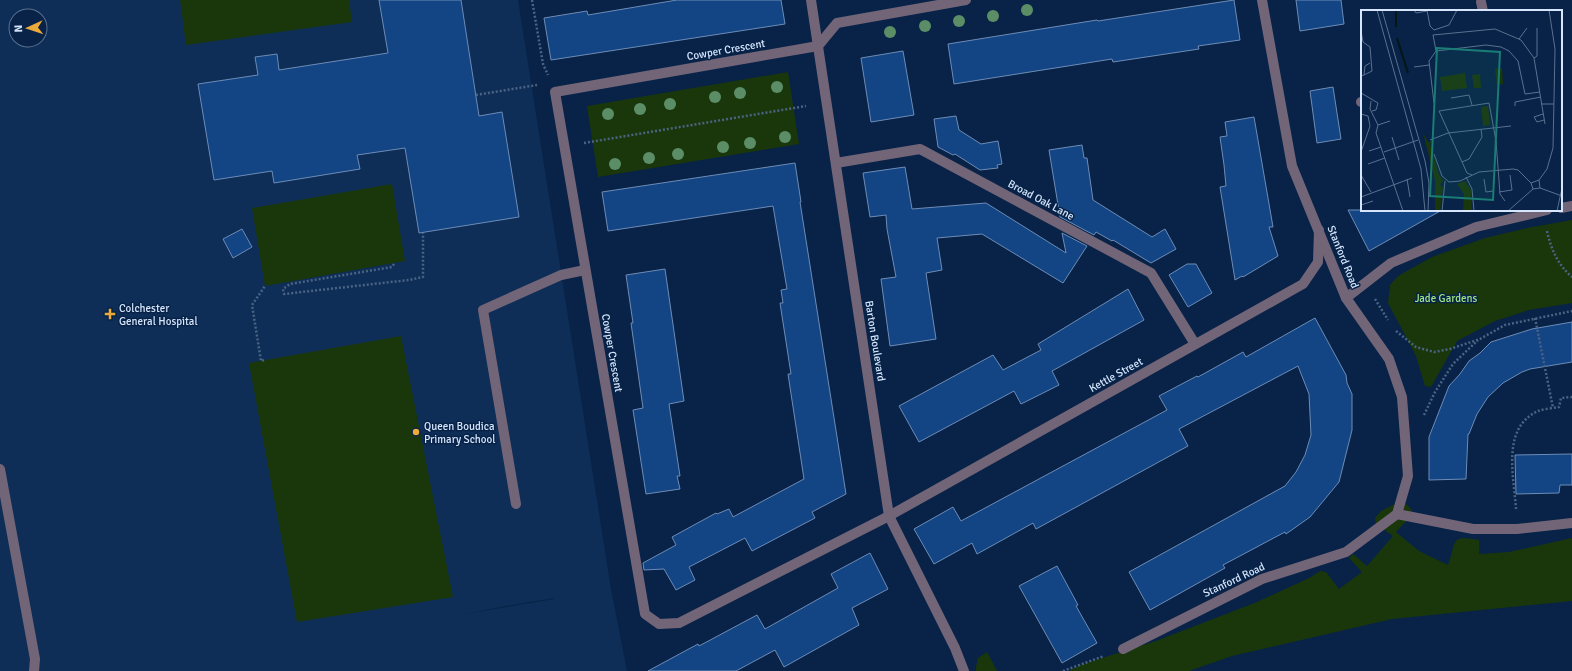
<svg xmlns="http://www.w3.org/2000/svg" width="1572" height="671" font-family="Signika,sans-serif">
	<rect width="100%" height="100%" fill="#082347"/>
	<path fill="#0e2e57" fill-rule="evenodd" d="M0,0H518L611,589L627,671H0ZM16,16H40V40H16ZM554,598V599L466,614L506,606Z"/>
	<g fill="#1a370b">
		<polygon points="180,0 349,0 352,22 186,45"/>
		<polygon points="788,72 799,144 598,177 587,106"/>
		<polygon points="392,184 405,261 265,286 252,208"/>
		<polygon points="1572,220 1572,303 1529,310 1495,321 1457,341 1431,387 1425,386 1416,356 1388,303 1390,285 1398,276 1432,257 1485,238 1527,228"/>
		<polygon points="401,336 453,597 297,622 249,363"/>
		<path d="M1397,503L1406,504L1412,510V515L1396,532L1419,551L1448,565C1457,541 1449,535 1479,540V554L1509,552L1572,538V601L1392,619L1232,656L1189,671H1069L1080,665L1156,641L1257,602L1309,578L1320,571L1326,572L1339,589L1362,572L1349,558L1353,554L1367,566L1393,536L1376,524L1375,518L1381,511Z"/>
		<polygon points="987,652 997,671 976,671 976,667 978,658"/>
	</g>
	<g fill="#134483" stroke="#6d8cb7">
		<polygon points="379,0 461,0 479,116 502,112 519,217 419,233 405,148 357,155 360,169 274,183 272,171 214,180 198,84 258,75 255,57 277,54 279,70 388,53"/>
		<polygon points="677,0 781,0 785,24 551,60 544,18 587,11 588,15"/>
		<polygon points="1234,0 1240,40 1198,46 1199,49 1113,62 1112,59 954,84 948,44 1097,20 1098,21"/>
		<polygon points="1296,0 1341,0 1344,24 1300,31"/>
		<polygon points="903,51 914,115 871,122 861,58"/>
		<polygon points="1333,87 1341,139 1317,143 1310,91"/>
		<polygon points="956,116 959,130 981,144 998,141 1002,164 997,165 998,168 980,170 955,154 953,155 938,147 934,119"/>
		<polygon points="1254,117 1273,227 1269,227 1278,256 1243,277 1242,276 1235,280 1220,187 1226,186 1224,165 1220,137 1227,136 1225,122"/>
		<polygon points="1082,145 1084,158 1087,158 1093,200 1152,237 1165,229 1176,249 1151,263 1113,240 1112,241 1096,232 1094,235 1060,217 1049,150"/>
		<polygon points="795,163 801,202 800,202 846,494 812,512 815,518 752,551 745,538 689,567 695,580 676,590 664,569 644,570 643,563 676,545 672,537 716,513 717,514 729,509 733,517 804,479 788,374 791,374 780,303 783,303 781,290 787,289 773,206 608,231 602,192"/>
		<polygon points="905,167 912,209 986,203 1066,253 1062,233 1087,246 1063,283 982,234 937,238 942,270 926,273 936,339 890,346 881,279 896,277 887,229 886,215 870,217 863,173"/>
		<polygon points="1348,210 1442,210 1369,251"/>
		<polygon points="242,229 252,247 233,258 223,239"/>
		<polygon points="1187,264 1196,264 1212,293 1188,307 1169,275"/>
		<polygon points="665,269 684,401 669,404 680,476 677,476 680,489 646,494 633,410 643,408 631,323 633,323 626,275"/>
		<polygon points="1128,289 1144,320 1052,371 1059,385 1021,404 1014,391 919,442 899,406 993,355 1003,370 1041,350 1038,344"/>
		<polygon points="1315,318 1346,375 1347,383 1352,394 1352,430 1339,482 1310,517 1286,534 1285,532 1223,565 1225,568 1150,610 1129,572 1285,486 1296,472 1305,455 1311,435 1309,394 1298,366 1179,429 1188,446 1036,529 1033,523 977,554 972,543 934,564 914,529 953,507 961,521 1167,410 1159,396 1197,376 1198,377 1243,352 1246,357"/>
		<polygon points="1572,322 1572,362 1530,369 1522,372 1503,383 1488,397 1477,414 1469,434 1468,434 1466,479 1429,480 1429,437 1449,386 1460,374 1469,361 1480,353 1491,342 1532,329"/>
		<polygon points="1572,454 1572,485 1560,485 1559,493 1516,494 1515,455"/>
		<polygon points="870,553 888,589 852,608 859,625 784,667 775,650 736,671 648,671 698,644 699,646 757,615 765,629 838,588 831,574"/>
		<polygon points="1057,566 1078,605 1076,606 1097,643 1062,663 1019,586"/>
	</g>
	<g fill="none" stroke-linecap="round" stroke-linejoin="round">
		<g stroke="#4b6383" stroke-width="2.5" stroke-dasharray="2 2" stroke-linecap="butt">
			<polyline points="532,0 543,64 548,75"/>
			<polyline points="476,95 537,85"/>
			<polyline points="584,143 806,106"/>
			<path d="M1547,231C1551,249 1558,265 1572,277"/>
			<polyline points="394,264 392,267 290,284 283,289 284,294 409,280 423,277 423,233"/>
			<polyline points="1375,299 1388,320"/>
			<polyline points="1535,318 1553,408"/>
			<polyline points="1396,331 1416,347 1434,352 1450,349 1480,339 1505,325 1572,311"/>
			<polyline points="264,360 261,361 252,305 265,286"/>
			<polyline points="1424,415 1435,392 1453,364 1478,340"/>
			<path d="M1516,509C1514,476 1501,428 1538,411C1544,409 1553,408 1559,407L1561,398L1572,397"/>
			<polyline points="1063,671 1104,656"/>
		</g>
		<g stroke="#726578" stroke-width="10">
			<polyline points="811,0 889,516 955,648 964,671"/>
			<polyline points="966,0 837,23 818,46 555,92 645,614 659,624 679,623 889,516 1303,284 1318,262 1319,230"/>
			<polyline points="1481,2 1483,11"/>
			<polyline points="1361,102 1362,102"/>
			<polyline points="836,163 920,149 1151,273 1195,344"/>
			<polyline points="1561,208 1572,206"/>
			<polyline points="1346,298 1391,263 1476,227 1547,210"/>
			<polyline points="0,469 35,659 34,671"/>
			<polyline points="516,504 483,310 561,275 585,270"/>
			<polyline points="1397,514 1473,529 1517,529 1572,523"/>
			<polyline points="1123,649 1262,579 1346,552 1397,514 1408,476 1402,397 1389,359 1346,298 1292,166 1262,0"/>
		</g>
	</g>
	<g fill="#5b8e67">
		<circle cx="1027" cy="10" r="6"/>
		<circle cx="993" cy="16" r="6"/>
		<circle cx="959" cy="21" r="6"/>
		<circle cx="925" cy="26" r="6"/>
		<circle cx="890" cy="32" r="6"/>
		<circle cx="777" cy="87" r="6"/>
		<circle cx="740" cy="93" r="6"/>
		<circle cx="715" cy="97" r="6"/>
		<circle cx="670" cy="104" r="6"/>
		<circle cx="640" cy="109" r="6"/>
		<circle cx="608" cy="114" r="6"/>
		<circle cx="785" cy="137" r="6"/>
		<circle cx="750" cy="143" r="6"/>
		<circle cx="723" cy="147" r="6"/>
		<circle cx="678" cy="154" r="6"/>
		<circle cx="649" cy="158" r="6"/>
		<circle cx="615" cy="164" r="6"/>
	</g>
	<g fill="#ebaa39" stroke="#082347" stroke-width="1.5">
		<path d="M108 308h4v4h4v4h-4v4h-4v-4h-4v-4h4z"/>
		<circle cx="416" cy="432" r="4"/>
	</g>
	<g text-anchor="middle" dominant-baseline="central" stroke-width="3" stroke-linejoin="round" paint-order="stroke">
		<g font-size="11" fill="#d5e6fe" stroke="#082347">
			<text transform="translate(726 50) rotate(-10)">Cowper Crescent</text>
			<text transform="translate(1041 200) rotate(28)">Broad Oak Lane</text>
			<text transform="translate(1343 257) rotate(68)">Stanford Road</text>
			<text transform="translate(875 341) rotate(81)">Barton Boulevard</text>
			<text transform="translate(612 353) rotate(80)">Cowper Crescent</text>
			<text transform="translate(1116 375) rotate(-29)">Kettle Street</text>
			<text transform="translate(1234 580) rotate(-25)">Stanford Road</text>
		</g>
		<g font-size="11" fill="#9fe581" stroke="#082347">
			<text x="1446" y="298">Jade Gardens</text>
		</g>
		<g font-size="11" fill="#d5e6fe" stroke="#082347" text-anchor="start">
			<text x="119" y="308">Colchester<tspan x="119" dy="13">General Hospital</tspan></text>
			<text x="424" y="426">Queen Boudica<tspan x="424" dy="13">Primary School</tspan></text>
		</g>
	</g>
	<g transform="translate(1361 10)">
		<rect width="201" height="201" fill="#082347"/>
		<path d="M141,58L142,74L136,75L134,59ZM104,63L106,78L81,81L79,67ZM119,64L120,78H113L111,65ZM127,96L129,115L122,116L120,97ZM62,123L67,132L73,131L69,134L78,165L82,170L84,168L79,175L82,177L79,201H74V170ZM104,171L110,180L111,201H102L103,184L96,174Z" fill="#1a370b"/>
		<path fill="none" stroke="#051617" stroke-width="2" d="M35,0V17M36,28L47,63"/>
		<path fill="none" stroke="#5a7190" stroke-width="1" d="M16,0L60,159L64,201M21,0L64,151L68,173L67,201M53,0L55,3L66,1M66,0L69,16L73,20M73,20L88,15L96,0M0,21L2,32L9,37L11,61L3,65M158,29L166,18M75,41L125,35L140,37L148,41L157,51L164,84L179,82M173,48L176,46V18M53,57L68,55M0,66L3,65L4,56L9,53M0,83L17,93L15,100L11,101M90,88L108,85L111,95M10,91L9,99L17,115L15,123L42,201M73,93L68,51L75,41L72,25L134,19L160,30L173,48L184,114M180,94H193M154,96V92L180,87M0,104L7,106L9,116L0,142M182,104L173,107L176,112L183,110M17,115L29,111M31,127L38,150M69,130L87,123L150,116M8,141L20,137M23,142L57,130M73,144L81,166L88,172L99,171L118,162L152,159L157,160L170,173M101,152L108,149L121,127L120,119M7,154L24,148M0,165L10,182M111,165L106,163L78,101L128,93L135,131L139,184L144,191M105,167L111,179L113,201M46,169L49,187M123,169L125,182L132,181M179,178L201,186M172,179L170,173L178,170L186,159L192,138L194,39L188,0M138,182L151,180L149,165M0,187L51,168M0,195L12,191M81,201L84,171M147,201L172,179L179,178L178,170M196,201L201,178"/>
		<path fill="#197c75" fill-opacity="0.15" stroke="#197c75" stroke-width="2" d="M76,38L139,42L132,190L69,186Z"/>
		<rect width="201" height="201" fill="none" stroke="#d5e6fe" stroke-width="2"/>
	</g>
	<g transform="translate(28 28) rotate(267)"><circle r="19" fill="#082347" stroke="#5a7190"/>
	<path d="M0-3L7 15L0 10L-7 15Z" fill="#ebaa39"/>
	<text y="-6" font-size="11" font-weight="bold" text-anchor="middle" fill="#d5e6fe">N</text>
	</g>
</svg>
